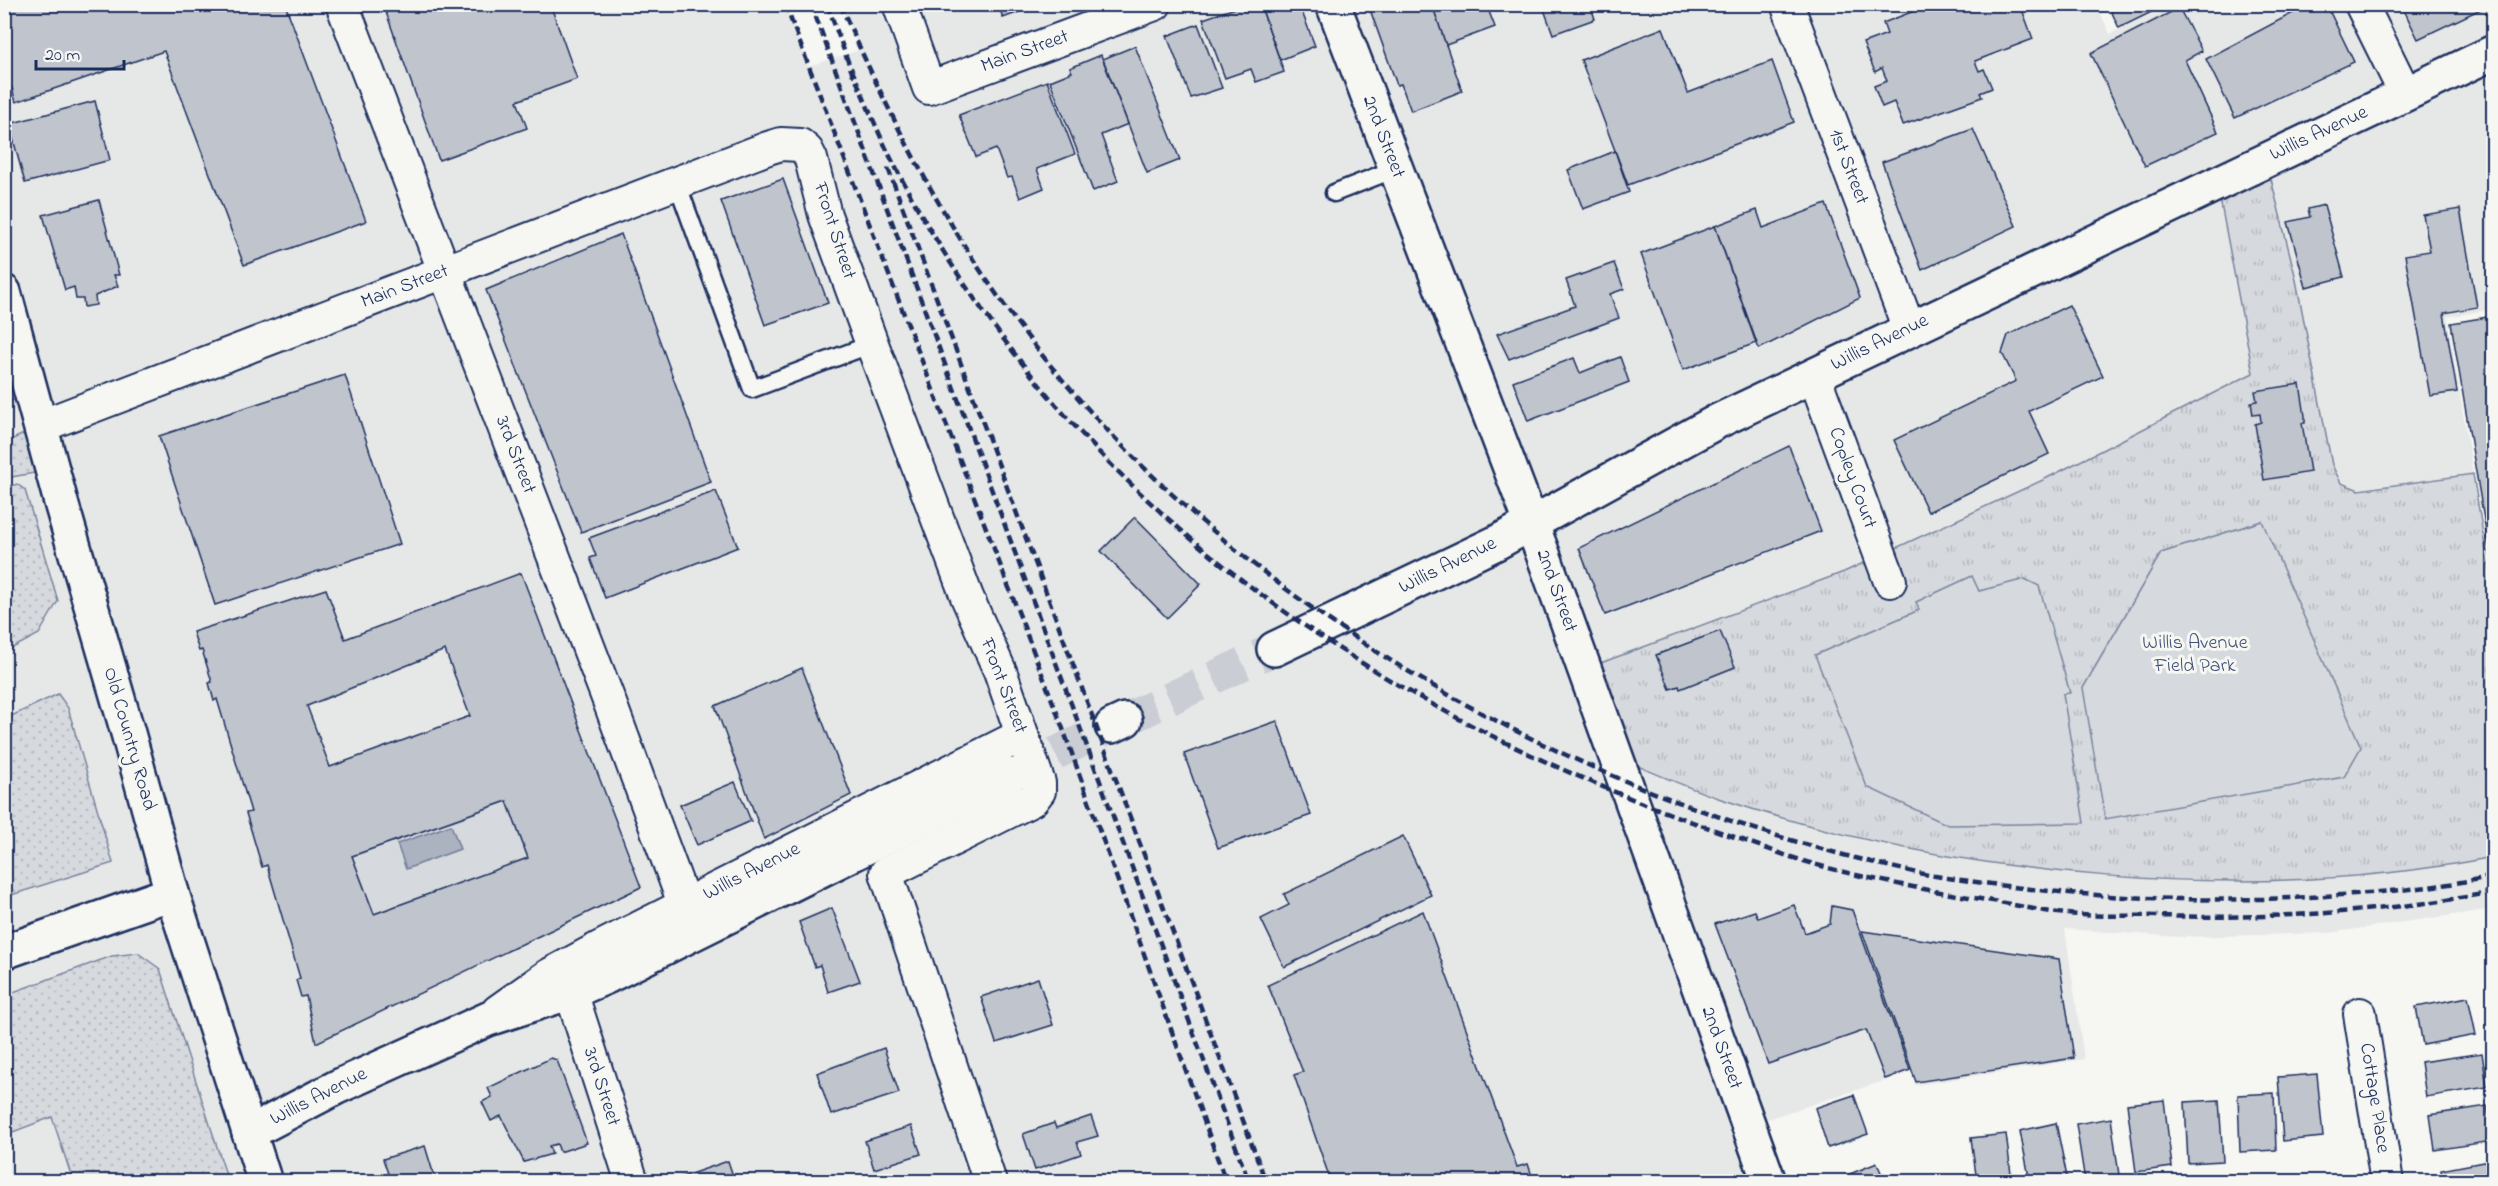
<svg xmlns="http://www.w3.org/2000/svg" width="2498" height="1186" font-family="'Indie Flower',sans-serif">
	<defs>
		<pattern id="grass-dots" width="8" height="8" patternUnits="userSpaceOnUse" patternTransform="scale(1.5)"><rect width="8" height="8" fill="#d6d9dd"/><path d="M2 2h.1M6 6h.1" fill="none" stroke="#b7bbc0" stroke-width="1.8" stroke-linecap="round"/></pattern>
		<pattern id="park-tufts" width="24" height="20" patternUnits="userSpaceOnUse" patternTransform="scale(1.5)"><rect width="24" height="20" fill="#d6d9dd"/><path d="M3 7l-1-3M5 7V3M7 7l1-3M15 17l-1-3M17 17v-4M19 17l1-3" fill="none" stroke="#b7bbc0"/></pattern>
	</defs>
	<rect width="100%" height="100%" fill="#f6f6f2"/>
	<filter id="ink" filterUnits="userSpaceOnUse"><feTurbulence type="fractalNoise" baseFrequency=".0167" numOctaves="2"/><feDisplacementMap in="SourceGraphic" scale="12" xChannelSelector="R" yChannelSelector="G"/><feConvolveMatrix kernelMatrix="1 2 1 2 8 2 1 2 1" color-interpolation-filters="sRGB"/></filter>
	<g filter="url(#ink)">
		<polygon fill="#e6e7e7" points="840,4 2096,4 2110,34 2171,5 2493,5 2493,309 2447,317 2473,474 2359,490 2341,483 2332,465 2295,275 2266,160 2217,183 2253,372 2045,479 1844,572 1582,671 1612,755 1720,799 1805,824 1929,852 2067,873 2343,878 2448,866 2493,857 2493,909 2329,933 2180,937 2065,929 2084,1059 1916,1085 1911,1072 1749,1125 1769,1181 5,1182 5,5 785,5 809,66 860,50"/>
		<g fill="url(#grass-dots)" stroke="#78849e" stroke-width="1.5">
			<polygon points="4,295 30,392 5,404 4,404"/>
			<polygon points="41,426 52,470 5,478 4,443"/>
			<polygon points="17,484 25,490 58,601 39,634 5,652 5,488"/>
			<polygon points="58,694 68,708 113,863 5,897 5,719"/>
			<polygon points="138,953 160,969 228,1181 73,1181 52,1117 5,1135 5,995 112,956"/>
		</g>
		<path fill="url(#park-tufts)" stroke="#78849e" stroke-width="1.5" d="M2266,159L2295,275L2332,465L2341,483L2359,490L2473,474L2493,594L2494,642L2491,643L2494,656L2493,857C2248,905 1958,878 1721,799C1684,787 1648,770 1612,755L1582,670L1844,572L2045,479L2253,373L2217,183Z"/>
		<g fill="#d6d9dd" stroke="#78849e" stroke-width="1.5">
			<polygon points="2262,521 2361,747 2344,777 2105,819 2083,688 2161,553"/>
			<polygon points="1972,576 1979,591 2025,579 2039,586 2070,693 2063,694 2084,823 1948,825 1867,787 1815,655 1919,610 1916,602"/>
			<polygon points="507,801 528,858 374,914 352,856"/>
		</g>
		<polygon fill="#abb2c0" stroke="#717e99" stroke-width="1.5" points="451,825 460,849 406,869 397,844"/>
		<g fill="#c0c4cd" stroke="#1b2f5e" stroke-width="1.5" fill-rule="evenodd">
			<polygon points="4,4 285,4 366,221 244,265 164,51 16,102 4,62"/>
			<polygon points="383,4 550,4 577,79 517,101 527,128 439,160"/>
			<polygon points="998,4 1041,4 1003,18"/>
			<polygon points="1247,4 1260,4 1284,72 1256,82 1251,69 1225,78 1203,19"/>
			<polygon points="1260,4 1299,4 1315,46 1280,60"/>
			<polygon points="1368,4 1432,4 1462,91 1411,111 1401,84 1397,85"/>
			<polygon points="1432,4 1486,4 1495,27 1446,45"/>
			<polygon points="1486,4 1506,4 1488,11"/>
			<polygon points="1542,4 1590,4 1595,19 1553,34"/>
			<polygon points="1932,4 2020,4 2033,39 1975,61 1979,71 1984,69 1992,88 1980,93 1982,97 1903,125 1894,102 1882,107 1874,86 1887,81 1882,68 1875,72 1863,43 1887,34 1883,23"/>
			<polygon points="2108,4 2168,4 2119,28"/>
			<polygon points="2310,4 2326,4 2354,62 2235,118 2206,59"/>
			<polygon points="2401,4 2478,4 2481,9 2418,39"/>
			<polygon points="2179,8 2202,51 2185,60 2218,132 2145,166 2091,53"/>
			<polygon points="1198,24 1222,88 1191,98 1167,36"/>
			<polygon points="1663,28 1688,93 1772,61 1794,122 1628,185 1581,60"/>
			<polygon points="1135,46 1180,160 1147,173 1103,59"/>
			<polygon points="1101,55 1128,124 1101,135 1118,181 1093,191 1050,81 1072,72 1070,68"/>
			<polygon points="1047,81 1075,154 1037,169 1044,188 1020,198 1012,177 1007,178 996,149 976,157 959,115"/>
			<polygon points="95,101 110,160 25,183 9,124"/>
			<polygon points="1973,129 2016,226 1922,270 1882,162"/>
			<polygon points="1615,151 1629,192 1583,209 1568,170"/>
			<polygon points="783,179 828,303 765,325 721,201"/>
			<polygon points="99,200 119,275 114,275 118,286 95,296 96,305 84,307 83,299 76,299 74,287 65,290 43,215"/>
			<polygon points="1826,204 1860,298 1759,349 1715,226 1757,210 1763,228"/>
			<polygon points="2324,205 2344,277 2306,287 2288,222 2310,217 2308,209"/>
			<polygon points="2460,209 2477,307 2444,313 2457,392 2430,396 2405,255 2430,251 2423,215"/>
			<polygon points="1715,226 1756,343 1683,370 1641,254"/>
			<polygon points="621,234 711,482 581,532 486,290"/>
			<polygon points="1614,263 1624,289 1610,294 1619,318 1509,359 1497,334 1575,306 1566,280"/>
			<polygon points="2069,305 2103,376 2029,411 2049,454 1928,512 1894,440 2016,381 2002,353 2008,335"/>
			<polygon points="2494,316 2494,579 2451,323"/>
			<polygon points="1620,357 1629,382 1528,421 1513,381 1574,358 1580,373"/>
			<polygon points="345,375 400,544 215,605 159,436"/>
			<polygon points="2300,384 2305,416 2305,423 2302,423 2310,472 2264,480 2255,424 2261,422 2260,414 2253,415 2251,402 2257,401 2255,391"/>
			<polygon points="1789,446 1821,531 1605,615 1579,548"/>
			<polygon points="716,491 738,547 605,598 590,558 596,556 589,538"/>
			<polygon points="1135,517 1201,584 1167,618 1101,551"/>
			<path d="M521,573L641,887L316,1043L306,996L301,997L296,980L300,978L267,865L262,867L246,813L251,812L217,699L214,701L209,683L212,682L202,650L199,651L193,632L326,589L345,639ZM445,650L470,716L330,767L307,706ZM507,801L528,858L374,914L352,856Z"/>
			<polygon points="1720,631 1735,667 1680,689 1679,686 1670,689 1656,655"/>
			<polygon points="802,668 851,795 764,839 715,706"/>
			<polygon points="1277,721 1311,815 1218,848 1184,754"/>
			<polygon points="735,782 751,821 697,845 680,805"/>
			<polygon points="1403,836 1431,895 1284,967 1261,919 1289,905 1284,894"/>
			<polygon points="1794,905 1805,933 1830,924 1832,906 1852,910 1910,1070 1885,1079 1866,1030 1768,1064 1715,924 1755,911 1758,918"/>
			<polygon points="832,908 860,981 828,992 820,965 815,967 799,922"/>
			<polygon points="1423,911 1517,1167 1528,1164 1534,1182 1331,1182 1294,1075 1303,1072 1268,985"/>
			<polygon points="1862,931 2059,959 2074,1058 1916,1082"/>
			<polygon points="1038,978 1053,1025 996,1043 981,997"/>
			<polygon points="2468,997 2476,1035 2423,1045 2416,1007"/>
			<polygon points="884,1048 899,1093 831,1115 817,1073"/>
			<polygon points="2482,1053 2487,1087 2426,1097 2421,1062"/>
			<polygon points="551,1058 557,1060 587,1143 560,1152 557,1144 549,1146 552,1154 524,1162 501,1116 491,1121 482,1102 492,1097 488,1088"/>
			<polygon points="2317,1074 2323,1137 2283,1141 2278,1077"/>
			<polygon points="2274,1093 2276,1150 2240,1152 2238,1095"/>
			<polygon points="1854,1095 1868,1134 1828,1148 1815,1108"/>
			<polygon points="2164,1100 2172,1167 2136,1172 2127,1104"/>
			<polygon points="2219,1100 2223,1161 2188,1163 2185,1102"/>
			<polygon points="2487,1106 2493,1141 2435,1150 2430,1115"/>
			<polygon points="1091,1116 1098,1136 1077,1142 1081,1154 1035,1170 1023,1134 1054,1123 1056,1128"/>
			<polygon points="2111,1118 2119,1175 2085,1181 2076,1124"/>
			<polygon points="2056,1123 2068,1182 2030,1182 2020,1131"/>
			<polygon points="911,1126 921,1154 874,1169 865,1141"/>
			<polygon points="2006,1134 2012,1182 1977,1182 1971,1138"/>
			<polygon points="425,1146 436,1182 391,1182 383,1159"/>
			<polygon points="2494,1160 2494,1182 2443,1182 2441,1170"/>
			<polygon points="728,1161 735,1182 680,1182 679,1178"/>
			<polygon points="1877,1163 1885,1182 1842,1182 1840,1178"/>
		</g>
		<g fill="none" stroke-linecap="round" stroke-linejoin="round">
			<g stroke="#caced4" stroke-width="33" stroke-dasharray="33 16" stroke-linecap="butt">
				<polyline points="1125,720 1274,649"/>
				<polyline points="1011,775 1112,726"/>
			</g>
			<defs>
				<g id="lane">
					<polyline points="677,183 752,389 872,344"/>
					<polyline points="1334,193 1395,169"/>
				</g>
				<g id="street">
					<polyline points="342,4 611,706 685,906"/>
					<polyline points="899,4 929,88 1155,4"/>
					<polyline points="1787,4 1909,329"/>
					<polyline points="2361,4 2405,93"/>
					<polyline points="1814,375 1890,581"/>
					<polyline points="41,426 768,148 781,144 800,145 807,151 811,159 825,215 872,344 967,597 1000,671 1039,783 1039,791 1032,800 886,873 990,1182"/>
					<polyline points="571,992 632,1182"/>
					<polyline points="498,1011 549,975 599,948 1022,735"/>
					<polyline points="2360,1014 2387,1182"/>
				</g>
				<g id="secondary">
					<polyline points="1333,4 1543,554 1769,1182"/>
					<polyline points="1274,649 1496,543 1718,421 2494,52"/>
					<polyline points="1112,726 1125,720"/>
					<polyline points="4,952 172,893"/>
					<polyline points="249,1133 337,1087 488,1019 571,992 608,976 1011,775"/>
				</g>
				<polyline id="primary" points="4,292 62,506 128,733 172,893 265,1182"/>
			</defs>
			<use href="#lane" stroke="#1b2f5e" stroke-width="21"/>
			<use href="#street" stroke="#1b2f5e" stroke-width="36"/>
			<use href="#secondary" stroke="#1b2f5e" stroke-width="38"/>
			<use href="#primary" stroke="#1b2f5e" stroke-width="38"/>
			<use href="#lane" stroke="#f6f6f2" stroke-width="16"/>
			<use href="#street" stroke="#f6f6f2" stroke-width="32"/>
			<use href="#secondary" stroke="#f6f6f2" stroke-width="33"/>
			<use href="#primary" stroke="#f6f6f2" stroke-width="33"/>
			<g stroke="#1b2f5e" stroke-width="4.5" stroke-dasharray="9 4.5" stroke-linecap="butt">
				<polyline points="785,4 1062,726 1226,1182"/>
				<polyline points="811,4 1249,1182"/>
				<polyline points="827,4 853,75"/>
				<path d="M840,4C896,130 955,247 1042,355C1258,624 1584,800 1918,873C1944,878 1971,881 1998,885C2096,898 2193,902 2292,898C2360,894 2427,890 2494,876"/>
				<path d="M851,68C866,102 879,136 896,168C941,256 999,339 1064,414C1240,614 1479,749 1729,835C1757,845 1785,856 1814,864C1874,881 1937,892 1999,902C2021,906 2044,912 2067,914C2097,917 2127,915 2157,916C2269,919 2383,913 2494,892"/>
				<polyline points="888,168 1266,1182"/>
			</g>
		</g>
	</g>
	<g text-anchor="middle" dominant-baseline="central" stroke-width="6" stroke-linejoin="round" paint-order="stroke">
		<g font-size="20" fill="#1b2f5e" stroke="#f6f6f2">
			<text transform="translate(1025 52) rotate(-20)">Main Street</text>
			<text transform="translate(2319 134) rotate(-25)">Willis Avenue</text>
			<text transform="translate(1383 137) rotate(69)">2nd Street</text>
			<text transform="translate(1848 167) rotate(69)">1st Street</text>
			<text transform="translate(834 231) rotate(72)">Front Street</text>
			<text transform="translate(405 287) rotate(-21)">Main Street</text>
			<text transform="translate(1880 343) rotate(-26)">Willis Avenue</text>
			<text transform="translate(515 455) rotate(69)">3rd Street</text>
			<text transform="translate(1852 478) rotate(70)">Copley Court</text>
			<text transform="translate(1448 566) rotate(-26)">Willis Avenue</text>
			<text transform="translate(1556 591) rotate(70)">2nd Street</text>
			<text transform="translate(1003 686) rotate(69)">Front Street</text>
			<text transform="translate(129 739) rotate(74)">Old Country Road</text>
			<text transform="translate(752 872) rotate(-27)">Willis Avenue</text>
			<text transform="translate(1721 1048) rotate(70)">2nd Street</text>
			<text transform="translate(601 1087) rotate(72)">3rd Street</text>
			<text transform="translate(319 1097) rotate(-27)">Willis Avenue</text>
			<text transform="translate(2374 1098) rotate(81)">Cottage Place</text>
		</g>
		<g font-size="20" fill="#405177" stroke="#f6f6f2">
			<text x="2195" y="643">Willis Avenue<tspan x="2195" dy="23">Field Park</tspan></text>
		</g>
	</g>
	<rect width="2498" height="1186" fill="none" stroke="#f6f6f2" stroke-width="24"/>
	<rect x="12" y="12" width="2474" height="1162" fill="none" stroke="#1b2f5e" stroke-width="2" filter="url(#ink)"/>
	<path d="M36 60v9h88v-9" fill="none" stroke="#1b2f5e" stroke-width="3"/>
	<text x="45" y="60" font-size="18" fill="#1b2f5e" stroke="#f6f6f2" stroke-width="4.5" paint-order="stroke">20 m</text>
</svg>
